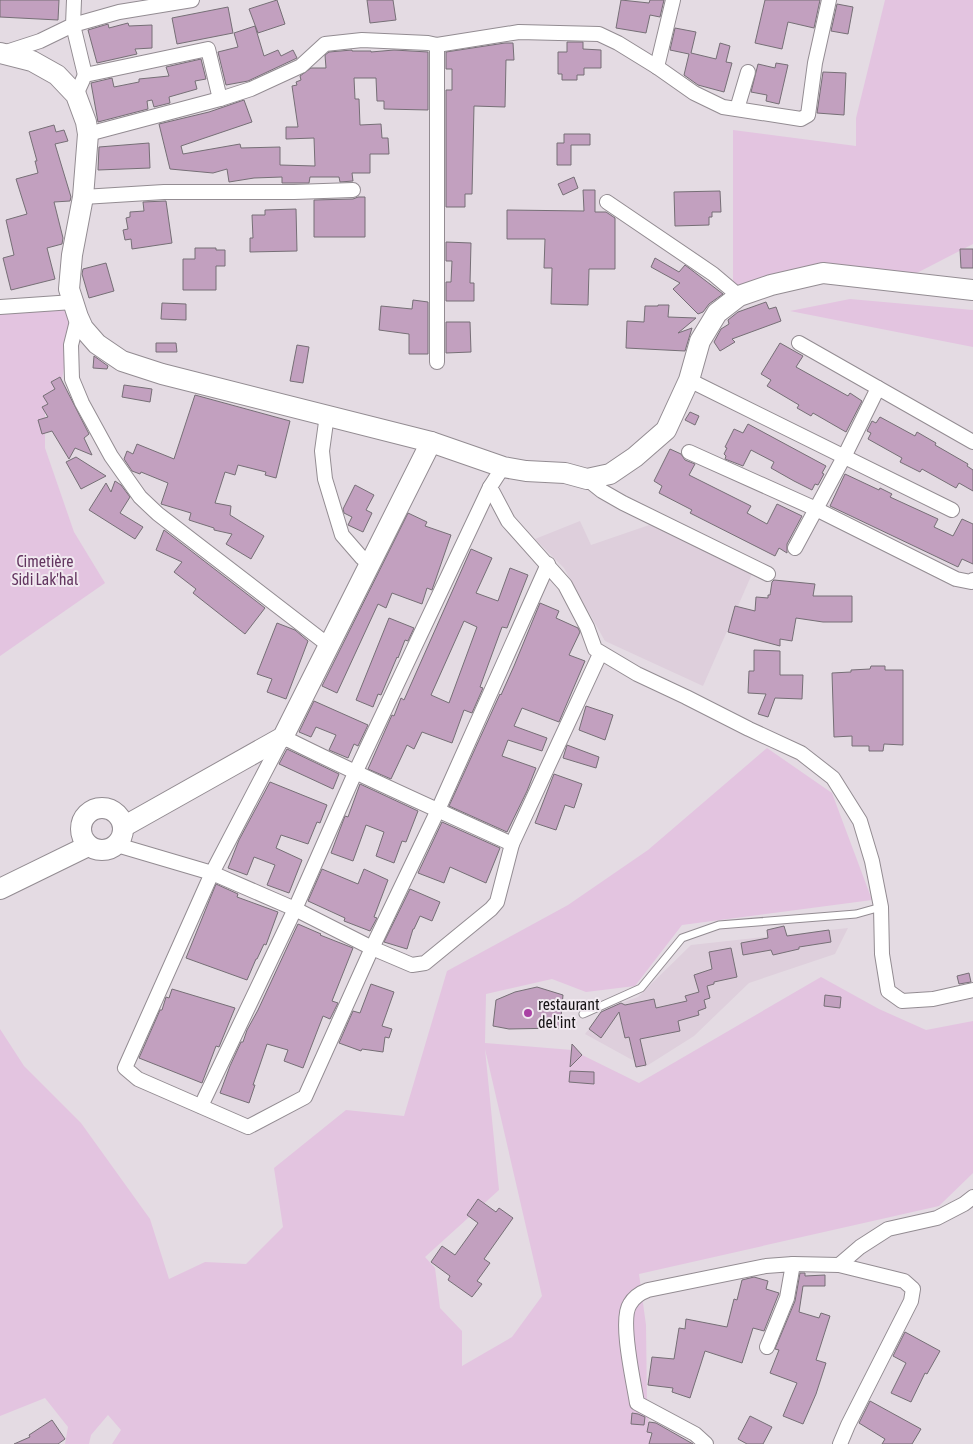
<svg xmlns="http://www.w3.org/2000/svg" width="973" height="1444" font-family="'Asap Condensed',sans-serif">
	<rect width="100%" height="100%" fill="#e4dbe3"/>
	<g fill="#decfdc">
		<polygon points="580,521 591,545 658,522 755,567 703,686 605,641 564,568 535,539"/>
		<polygon points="848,928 835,954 749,983 694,1036 645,1067 585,1034 605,1009 638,997 691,945"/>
	</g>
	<g fill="#e3c4e0" fill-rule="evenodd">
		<polygon points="885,0 973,0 973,244 911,276 818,268 733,286 733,130 856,146 856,118"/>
		<polygon points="850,299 973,310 973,347 790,311"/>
		<polygon points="65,310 71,329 62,379 45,410 45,448 74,532 105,583 0,656 0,312"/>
		<path d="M767,748L832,793L872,900L682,925L635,986L586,992L552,979L486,994L485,1043L572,1050L639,1083L821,977L879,1009L926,1030L973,1021V1173L939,1206L639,1274L646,1325L647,1405L651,1444H112L121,1430L108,1415L91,1435L89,1444H65L68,1427L45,1398L0,1416V1029L24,1066L81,1123L150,1219L169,1279L205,1262L246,1264L283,1227L274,1168L346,1110L404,1116L447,971L568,905L648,850ZM485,1049L542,1296L512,1337L462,1366V1331L440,1308L435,1268L425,1257L499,1190Z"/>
	</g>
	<g fill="#c2a0bf" stroke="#766f76" fill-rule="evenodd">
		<polygon points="0,0 59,0 58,20 0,17"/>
		<polygon points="277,0 285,24 258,33 249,9"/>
		<polygon points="367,0 393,0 396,20 370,23"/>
		<polygon points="621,0 649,3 650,0 664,0 660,17 650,15 646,33 616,28"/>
		<polygon points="765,0 820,0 814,28 788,22 782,49 755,43"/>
		<polygon points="837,4 853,7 848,34 831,31"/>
		<polygon points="228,7 233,33 177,44 172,18"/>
		<polygon points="128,23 129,26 152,25 152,48 135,49 137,54 97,63 88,30 108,24 109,28"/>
		<polygon points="255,26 264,56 278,50 281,56 293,50 297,58 248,81 226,85 218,52 238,47 234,33"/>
		<polygon points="675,28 696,32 691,53 716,59 720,43 730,46 726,62 732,63 724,92 698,85 684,75 689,54 670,50"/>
		<polygon points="567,42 583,42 583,49 601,50 601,68 584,68 584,75 577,75 577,80 562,80 562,74 558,74 558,52 567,52"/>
		<polygon points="505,43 513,43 514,60 506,60 505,107 474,106 472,194 465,194 465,207 446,207 446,90 452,90 452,69 446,69 446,52"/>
		<polygon points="352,50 352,51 371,51 371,52 394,50 428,52 428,110 384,109 384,101 377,101 376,78 354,78 355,99 359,99 360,125 381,124 382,138 388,138 389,154 370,154 370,173 352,173 353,181 340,182 339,177 310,177 309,183 282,183 282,177 254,178 229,182 227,169 213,173 170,169 159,124 209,112 244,100 252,122 181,146 183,154 240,144 241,148 280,147 280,165 315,166 314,138 286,139 286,127 298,127 292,86 297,85 296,82 301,80 300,76 311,68 326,68 325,55 329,52"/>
		<polygon points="201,59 206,79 195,81 197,89 169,97 170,103 154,107 152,100 147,101 148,109 98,122 91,83 112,78 114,87 139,82 139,79 169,76 166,67"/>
		<polygon points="776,63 788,65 779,104 766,101 767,95 751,92 758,64 775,68"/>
		<polygon points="823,72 846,73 844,115 817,113"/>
		<polygon points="54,125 56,132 64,130 68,141 55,144 71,197 70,201 54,202 63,238 62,244 47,248 55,279 11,290 3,258 14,255 6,220 27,214 16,179 38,173 35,161 37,161 29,132"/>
		<polygon points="564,134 590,134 590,145 571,145 571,165 557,165 557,143 564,143"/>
		<polygon points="149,143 150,168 98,170 99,147"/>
		<polygon points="574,177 578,188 563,195 558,184"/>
		<polygon points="583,190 595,190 595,212 606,212 615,218 615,269 589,269 588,305 551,304 552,268 544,268 545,239 507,239 507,210 584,211"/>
		<polygon points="720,191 721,212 712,212 712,217 709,217 709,225 675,226 674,192"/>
		<polygon points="358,197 365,197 365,237 314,237 314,200 353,199"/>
		<polygon points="166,201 172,243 132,249 131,239 125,240 123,230 128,229 126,218 130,217 130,212 144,211 143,202"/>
		<polygon points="296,209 297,251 250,252 250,238 253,238 252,215 265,215 265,210"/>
		<polygon points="446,242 471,243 470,283 474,283 474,301 446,301 446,282 451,282 452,261 446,261"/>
		<polygon points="195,248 216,248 216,250 225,250 225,266 216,266 216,290 183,290 183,259 195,259"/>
		<polygon points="960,249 973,249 973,268 961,268"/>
		<polygon points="655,258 679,272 685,265 723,294 709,304 703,312 698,314 673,289 680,283 651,267"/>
		<polygon points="106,263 114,291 89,298 82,274 83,269"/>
		<polygon points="413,300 428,302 428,354 409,354 409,334 379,330 381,306 412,309"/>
		<polygon points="766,302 769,309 776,307 781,321 732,339 735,342 720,351 714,342 721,329 729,324 728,320 738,312"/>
		<polygon points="162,303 186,304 186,320 161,319"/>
		<polygon points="658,305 669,305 668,317 696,318 678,333 692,328 685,351 626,348 627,321 644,322 645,306 658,306"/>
		<polygon points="446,322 470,322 471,352 446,353"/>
		<polygon points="156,343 176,343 177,352 156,352"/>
		<polygon points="780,343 803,356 796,367 848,396 850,393 862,401 846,432 813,413 811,416 797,408 799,405 767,386 771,380 761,374"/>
		<polygon points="297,345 309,347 303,383 290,381"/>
		<polygon points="94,356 108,366 107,369 93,368"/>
		<polygon points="60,377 89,434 84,438 92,455 75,448 69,459 52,431 42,434 38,420 48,417 42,407 48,404 43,396 55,389 51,382"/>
		<polygon points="124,385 152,389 150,402 122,397"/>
		<polygon points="195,395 290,421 276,478 265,475 266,472 238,465 235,475 225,472 215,503 231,506 230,515 264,536 251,559 226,544 232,534 214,530 214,528 189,520 191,513 161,504 168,483 141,472 140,474 132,471 124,459 127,451 133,454 137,444 174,459"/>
		<polygon points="690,412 699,416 695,425 685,420"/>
		<polygon points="880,417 915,436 917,432 936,443 935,445 968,464 967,466 973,470 973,491 959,483 956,488 922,469 920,472 900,462 902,458 868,439 871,433 867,431 872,421 876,423"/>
		<polygon points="748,424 826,466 822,473 824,474 818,485 815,484 812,490 794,481 771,468 774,462 751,450 743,466 725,459 726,456 724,454 727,448 725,447 734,429 743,433"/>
		<polygon points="670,449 681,454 685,460 695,464 689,475 751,506 747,513 767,524 777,504 802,516 787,544 787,553 779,548 775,556 690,513 692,510 659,493 662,486 654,481"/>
		<polygon points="76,457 106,476 81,489 66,462"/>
		<polygon points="845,474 879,490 880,488 892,494 890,497 938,519 934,527 953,536 962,519 973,524 973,564 962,559 958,567 830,506"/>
		<polygon points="115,481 121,485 130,497 120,513 143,527 135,539 89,510 106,483 111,492"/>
		<polygon points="355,485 374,495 366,510 372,513 363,532 348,525 352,517 344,513 343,509"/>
		<polygon points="408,513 427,522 425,526 451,535 432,590 427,588 422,604 392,593 386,608 378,604 337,693 322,686"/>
		<polygon points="164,530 265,608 245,634 193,593 196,589 174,572 182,562 156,550"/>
		<path d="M471,549L492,558L476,593L498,601L510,568L528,575L507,628L502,627L480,687L483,688L472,713L464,710L452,743L422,732L414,749L407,745L391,779L368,769L392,715L394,716L401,698L404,700ZM464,621L477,627L449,703L431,695Z"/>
		<polygon points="774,580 815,584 813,596 852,596 852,622 823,622 796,618 792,641 780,639 780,646 728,632 735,606 755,611 756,597 768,598 768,595 770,595 772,582"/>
		<polygon points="540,603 559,611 556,618 578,628 580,632 569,655 585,661 559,722 522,708 514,726 547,738 542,751 508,740 502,756 536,768 527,791 507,832 449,806 500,694 501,695 514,666"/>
		<polygon points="389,618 414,628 408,641 405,640 398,658 397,657 381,695 378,694 373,707 356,700"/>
		<polygon points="277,623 295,630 308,641 286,699 267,692 272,679 257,674"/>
		<polygon points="754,650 780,651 780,675 803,675 802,699 775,698 768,717 758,714 766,694 748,693 749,671 754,671"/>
		<polygon points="871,666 885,666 885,670 903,670 903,745 884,744 883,751 869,751 869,746 852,746 852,736 834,737 832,673 851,672 851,670 870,669"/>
		<polygon points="314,701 368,725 358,746 354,744 348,758 329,750 336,735 316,727 311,737 299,732"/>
		<polygon points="586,706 613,715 605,740 579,730"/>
		<polygon points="567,745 599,757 596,768 563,758"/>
		<polygon points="287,749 339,774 333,789 279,764"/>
		<polygon points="554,774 582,784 574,808 565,805 556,830 535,823"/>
		<polygon points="270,782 327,805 320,823 317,822 308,844 281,835 276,848 302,860 289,893 267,885 275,865 254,857 247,875 228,868 239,840"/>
		<polygon points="360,784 418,811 406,842 402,841 394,863 376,856 384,832 366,825 353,861 331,853 345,816 348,817"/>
		<polygon points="442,822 500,848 486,883 450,867 444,883 418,873"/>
		<polygon points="322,869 358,884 364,869 388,880 374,917 377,918 370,931 344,921 345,918 308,901"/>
		<polygon points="216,884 238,894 237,897 278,912 266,945 264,944 257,959 256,959 247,980 186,958"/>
		<polygon points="410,889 440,902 432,921 420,916 414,929 413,929 407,949 384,942"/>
		<polygon points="298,924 321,934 320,935 353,948 332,1001 338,1003 330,1019 323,1016 303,1068 284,1061 288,1050 267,1044 253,1085 255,1085 249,1103 220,1093 230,1066 241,1042 243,1042 247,1030 258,1010"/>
		<polygon points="784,926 787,936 829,930 831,942 799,947 799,949 773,955 771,950 743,955 741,943 768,938 767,930"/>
		<polygon points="731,948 737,977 714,982 714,984 707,986 710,998 704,1000 706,1008 698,1011 699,1015 678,1021 680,1031 640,1039 646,1065 636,1067 629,1037 625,1038 619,1012 601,1038 589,1029 601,1012 621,1003 625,1005 654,999 656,1008 687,1001 685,996 699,992 694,975 712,969 709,952"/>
		<polygon points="969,973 971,982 959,984 957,976"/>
		<polygon points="371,984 394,992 382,1026 392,1029 389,1038 385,1037 383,1052 362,1049 361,1051 339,1043 353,1011 360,1013"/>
		<polygon points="537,987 563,995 560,1028 509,1029 493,1026 496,1000 515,992"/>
		<polygon points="172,989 235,1008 219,1047 216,1046 202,1083 139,1058 160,1010 162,1010 166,997 169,998"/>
		<polygon points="825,995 841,997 840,1008 824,1006"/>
		<polygon points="572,1044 582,1055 570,1067"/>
		<polygon points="570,1071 594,1072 594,1084 569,1082"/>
		<polygon points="478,1199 496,1212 499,1208 513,1218 484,1259 490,1263 477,1281 482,1284 472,1297 448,1280 450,1276 431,1262 442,1246 455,1255 478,1223 467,1215"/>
		<polygon points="800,1273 805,1273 805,1276 825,1275 825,1286 803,1286 799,1312 819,1318 821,1313 830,1316 816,1360 826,1363 816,1394 803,1424 783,1416 797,1383 770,1373 779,1350 775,1349 795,1301"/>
		<polygon points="754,1277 768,1281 766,1289 779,1293 764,1331 753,1328 742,1363 705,1351 690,1398 672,1392 673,1388 648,1385 652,1357 674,1359 679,1328 685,1329 686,1319 727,1327 734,1299 737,1300 742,1280"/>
		<polygon points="905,1332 940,1351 927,1374 925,1373 911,1402 891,1393 906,1363 893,1356"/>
		<polygon points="870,1401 921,1429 912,1444 882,1444 885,1439 859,1423"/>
		<polygon points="632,1413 638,1414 645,1417 644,1425 631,1424"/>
		<polygon points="750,1416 772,1427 763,1444 747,1444 738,1439"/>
		<polygon points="52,1420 65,1439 58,1444 14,1444 30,1437 29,1435"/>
		<polygon points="649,1422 656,1423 693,1444 649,1444 652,1433 647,1432"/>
	</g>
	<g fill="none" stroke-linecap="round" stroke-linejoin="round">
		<defs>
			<polyline id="service" points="583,1014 641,988 682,938 719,925 856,914 881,907"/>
			<g id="minor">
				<polyline points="437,45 437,362"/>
				<polyline points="3,53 40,41 73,25 74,0"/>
				<polyline points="657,67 673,0"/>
				<polyline points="85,75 73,25 119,12 192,0"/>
				<polyline points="76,95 85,75 208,49 220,99"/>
				<polyline points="737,109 748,72"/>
				<polyline points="88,134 220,99 251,89 301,66 325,44 362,40 428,43 437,45 519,32 599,34 618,43 657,67 694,93 723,107 801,119 808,115 815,63 829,0"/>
				<polyline points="83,197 164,192 294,192 353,190"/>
				<polyline points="607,202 713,274 739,296"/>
				<polyline points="0,307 73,302"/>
				<polyline points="78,317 71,345 72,379 82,403 111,456 140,497 158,514 323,641"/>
				<polyline points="799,343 973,442"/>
				<polyline points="689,380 952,510"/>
				<polyline points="327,415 322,451 325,479 342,535 362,558"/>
				<polyline points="689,452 816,509 956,579 971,582 973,580"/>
				<polyline points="503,467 490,487 508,521 565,585 587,627 595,649 637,674 686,697 749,729 801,753 833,778 860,821 872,861 881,907 882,954 888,991 902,1001 933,999 973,990"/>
				<polyline points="587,479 602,491 623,503 768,574"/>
				<polyline points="795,548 844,457 878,388"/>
				<path d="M512,844C436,809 358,775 283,737L212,873L125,1068L138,1079L248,1127L305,1097L372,948L438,810L548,564"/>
				<polyline points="117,845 212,873 295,909 372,948 412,965 425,963 491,909 497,902 512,844 600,654"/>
				<polyline points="201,1106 295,909 355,773 490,487"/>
				<polyline points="793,1264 839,1265 860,1247 888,1229 937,1218 964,1204 973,1197"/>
				<polyline points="839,1265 904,1281 913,1289 911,1301 848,1425 840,1444"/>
				<path d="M706,1444L695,1434L637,1403C634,1383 619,1320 630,1304C634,1297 640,1293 648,1290L766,1266L793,1264L787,1298L767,1347"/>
			</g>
			<g id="secondary">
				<polyline points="0,53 32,61 57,75 76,95 86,122 88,134 83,197 72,255 69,289 78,317 83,328 97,344 122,361 162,374 431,442 503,467 526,471 565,473 587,479 610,474 635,457 666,430 689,380 700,341 717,313 739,296 771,285 823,273 973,290"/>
				<circle cx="102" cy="829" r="21"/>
				<polyline points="123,827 283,737 431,442"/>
				<polyline points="0,889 88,846"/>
			</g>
		</defs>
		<use href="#service" stroke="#938c92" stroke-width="9"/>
		<use href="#minor" stroke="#938c92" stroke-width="16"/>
		<use href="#secondary" stroke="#938c92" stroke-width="22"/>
		<use href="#service" stroke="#fff" stroke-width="7"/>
		<use href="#minor" stroke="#fff" stroke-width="14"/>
		<use href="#secondary" stroke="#fff" stroke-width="20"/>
	</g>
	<circle fill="#a941a4" stroke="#f1e9f0" stroke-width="2" cx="528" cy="1013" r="5"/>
	<g text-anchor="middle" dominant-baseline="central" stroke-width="4" stroke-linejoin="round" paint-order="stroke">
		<g font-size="16" fill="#62355f" stroke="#f1e9f0">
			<text x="45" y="561">Cimetière<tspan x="45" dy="18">Sidi Lak'hal</tspan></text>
		</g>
		<g font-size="16" fill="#161315" stroke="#f1e9f0" text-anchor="start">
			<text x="538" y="1004">restaurant<tspan x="538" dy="18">del'int</tspan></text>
		</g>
	</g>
</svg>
